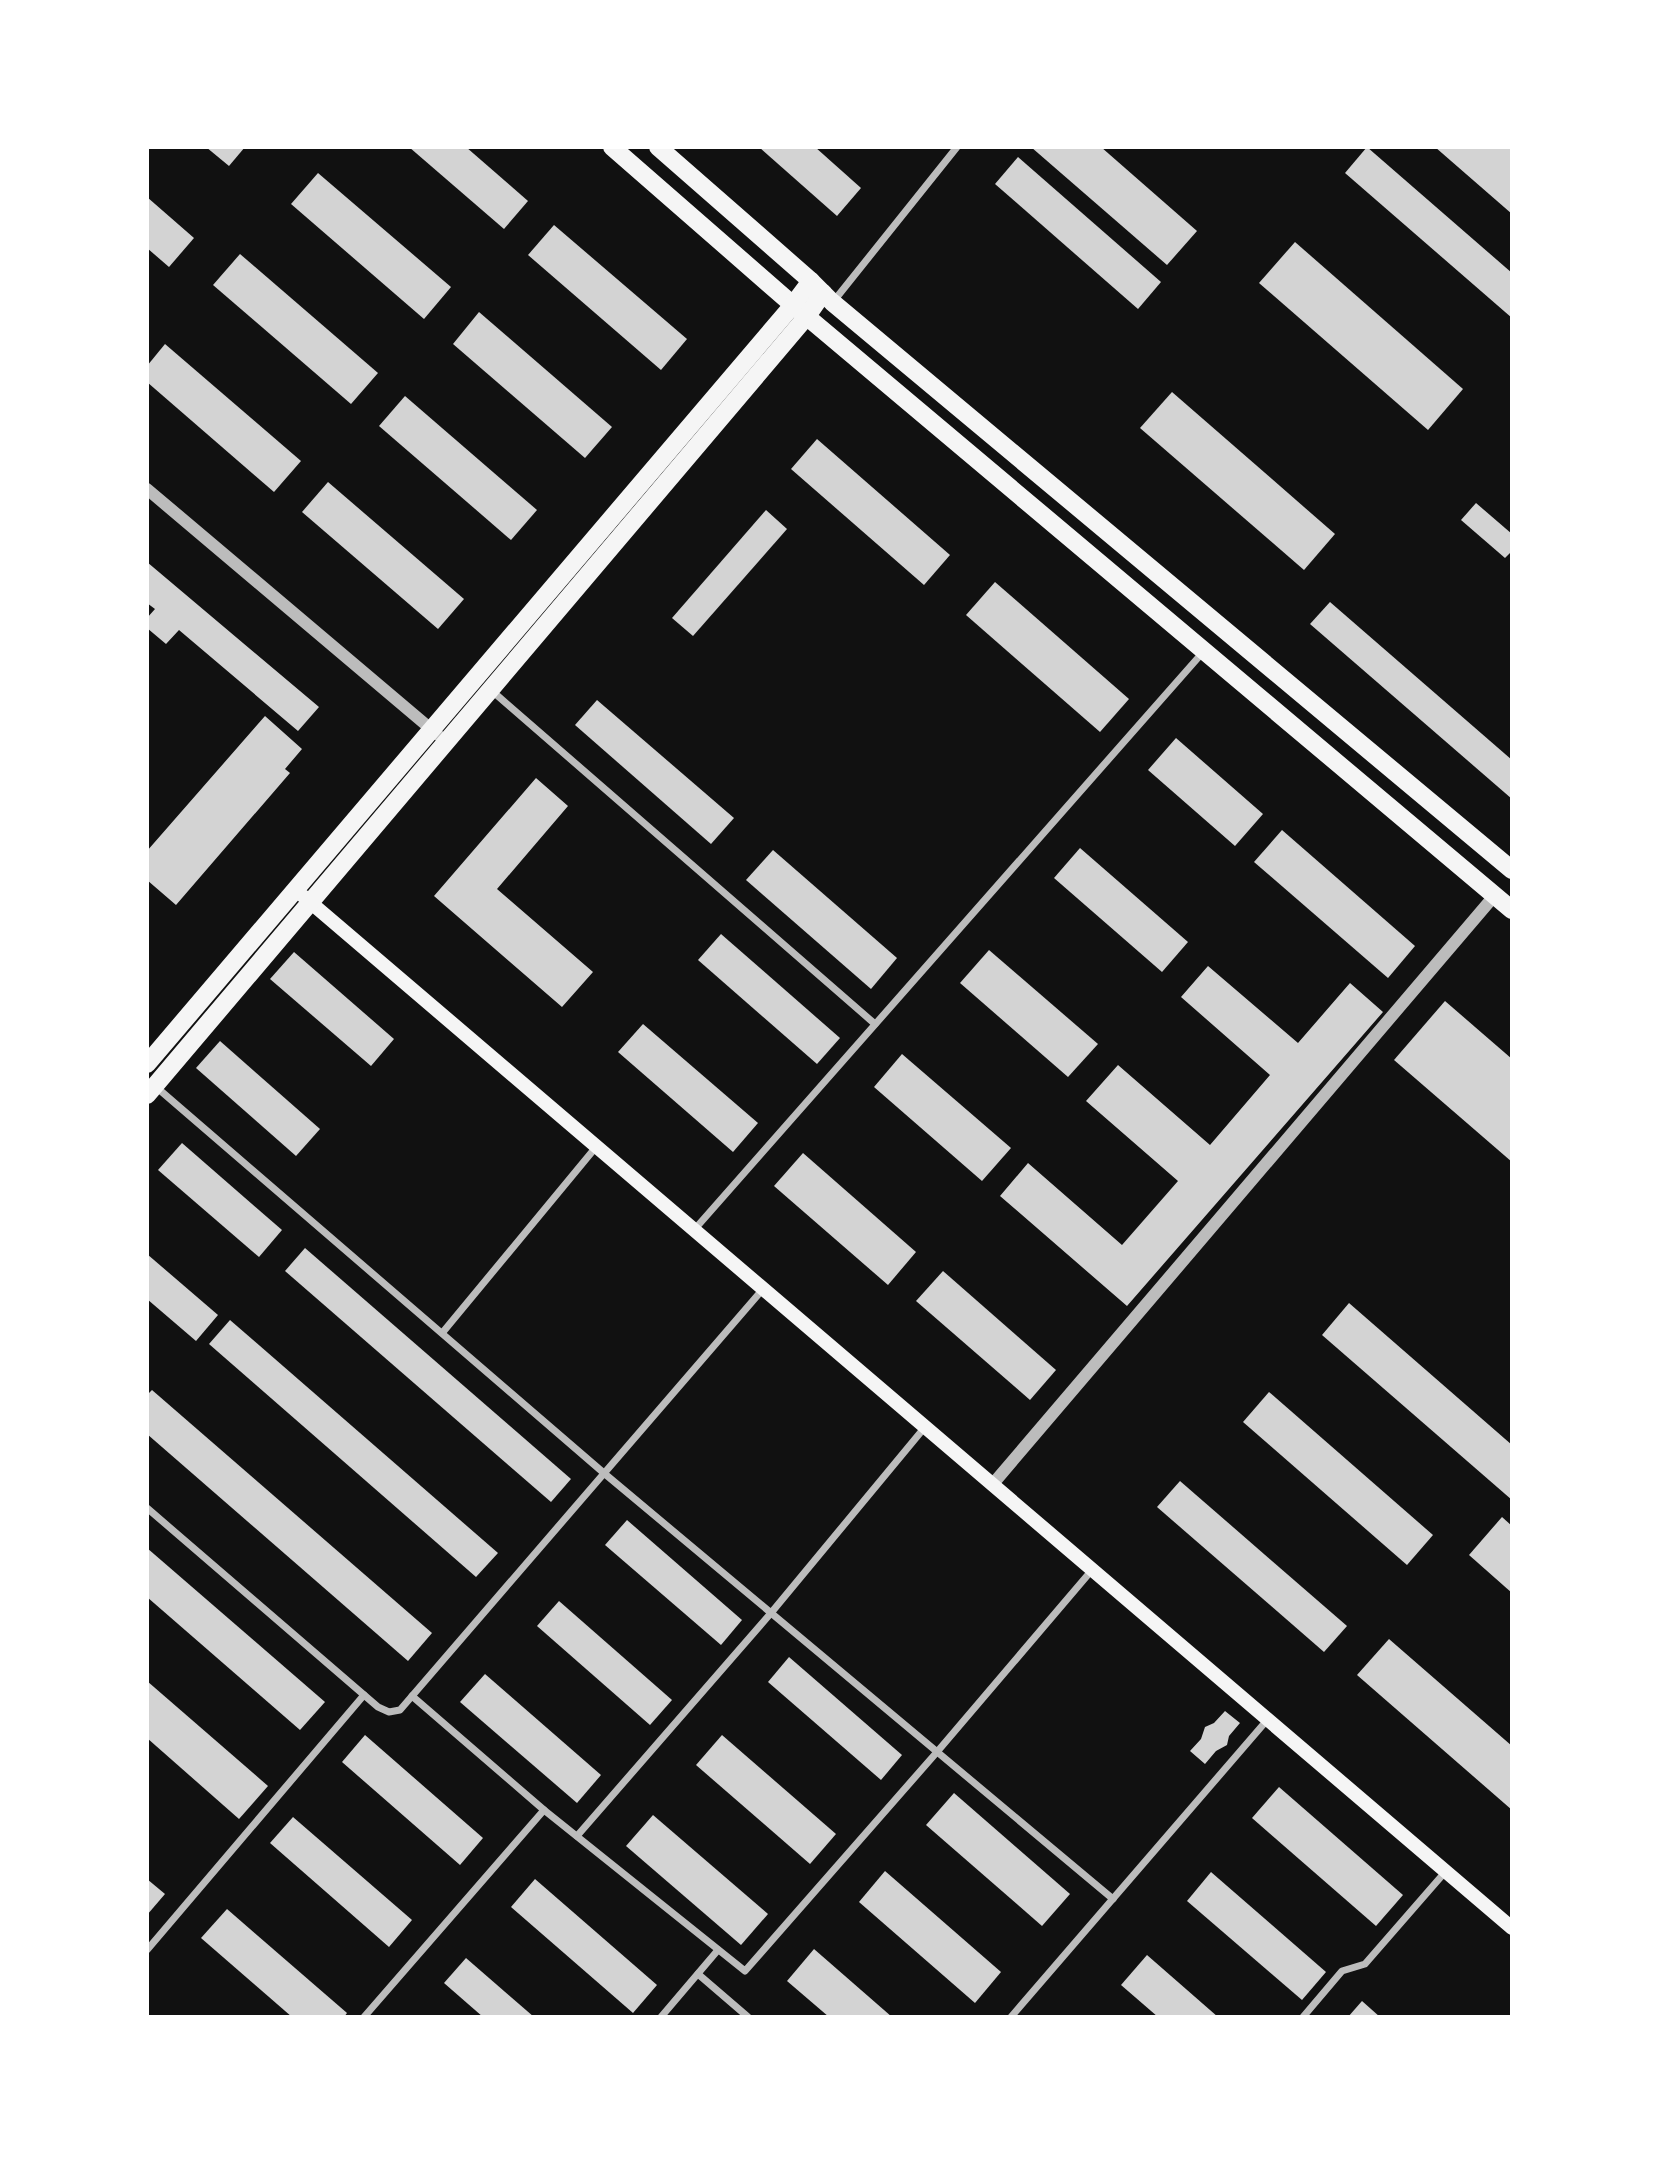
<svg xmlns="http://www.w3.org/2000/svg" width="1659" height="2164" font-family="'IBM Plex Serif',serif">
	<rect width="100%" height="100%" fill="#111"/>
	<g fill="#d3d3d3">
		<polygon points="206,147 245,147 229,166"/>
		<polygon points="409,147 466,147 528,201 504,229"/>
		<polygon points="759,147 815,147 861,188 837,216"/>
		<polygon points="1031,147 1101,147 1197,231 1167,265"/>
		<polygon points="1367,147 1512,273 1512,318 1345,173"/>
		<polygon points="1435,147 1512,147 1512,214"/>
		<polygon points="1018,157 1161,282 1138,309 995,184"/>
		<polygon points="318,173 451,287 424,319 291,204"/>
		<polygon points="147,197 194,238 169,267 147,248"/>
		<polygon points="554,225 687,339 661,370 528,255"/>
		<polygon points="1295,242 1463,389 1428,430 1259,283"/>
		<polygon points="240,254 378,373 351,404 213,285"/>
		<polygon points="479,312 612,427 585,458 453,344"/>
		<polygon points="165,344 301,461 274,492 147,382 147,366"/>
		<polygon points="1172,392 1335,534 1304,570 1140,428"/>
		<polygon points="405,396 537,510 511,540 379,426"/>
		<polygon points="817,439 950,555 924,585 791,469"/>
		<polygon points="328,482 464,599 438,629 302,512"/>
		<polygon points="1476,503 1512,534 1512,551 1505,558 1461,520"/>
		<polygon points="766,510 787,529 693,636 672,618"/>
		<polygon points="147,562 319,707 298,731 179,630 166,644 147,628 147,618 155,609 147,603"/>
		<polygon points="995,582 1129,699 1100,732 966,615"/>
		<polygon points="1330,602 1512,760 1512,799 1310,624"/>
		<polygon points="597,700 734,818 711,844 575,725"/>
		<polygon points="265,716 302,749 285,769 290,773 176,905 147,880 147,851"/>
		<polygon points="1176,738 1263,814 1235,846 1148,770"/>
		<polygon points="536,778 568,806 497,889 593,972 562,1007 434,896"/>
		<polygon points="1282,830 1415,946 1388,978 1254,862"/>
		<polygon points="1080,848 1188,942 1162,972 1054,878"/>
		<polygon points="773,850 897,958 871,989 746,880"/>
		<polygon points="721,934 840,1038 817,1064 698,960"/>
		<polygon points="989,950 1098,1044 1068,1077 960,983"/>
		<polygon points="294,952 394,1039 371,1066 270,979"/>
		<polygon points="1208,966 1298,1043 1350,983 1383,1012 1127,1306 1000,1196 1028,1163 1122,1245 1178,1181 1086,1101 1118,1065 1210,1145 1270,1075 1181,997"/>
		<polygon points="1445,1001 1512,1059 1512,1162 1394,1060"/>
		<polygon points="643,1024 758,1123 733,1152 618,1052"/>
		<polygon points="220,1041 320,1129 296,1156 196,1068"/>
		<polygon points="902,1054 1011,1148 982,1181 874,1087"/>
		<polygon points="182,1143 282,1230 259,1257 158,1170"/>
		<polygon points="803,1153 916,1252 888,1285 774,1186"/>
		<polygon points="305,1248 571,1479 551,1502 285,1271"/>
		<polygon points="147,1254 218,1315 196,1341 147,1299"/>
		<polygon points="943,1271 1056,1370 1030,1400 916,1301"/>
		<polygon points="1349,1303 1512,1445 1512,1500 1322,1335"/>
		<polygon points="230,1320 498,1553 476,1577 209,1344"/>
		<polygon points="152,1390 432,1633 408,1661 147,1434 147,1395"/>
		<polygon points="1269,1392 1433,1535 1407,1565 1243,1422"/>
		<polygon points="1180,1481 1347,1626 1324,1652 1157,1507"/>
		<polygon points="1502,1517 1512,1526 1512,1593 1469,1555"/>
		<polygon points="627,1520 742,1620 721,1645 605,1545"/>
		<polygon points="147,1548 325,1702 300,1730 147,1597"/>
		<polygon points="559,1601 672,1700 650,1725 537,1626"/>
		<polygon points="1389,1639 1512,1746 1512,1810 1357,1675"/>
		<polygon points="789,1657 902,1755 881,1780 768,1682"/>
		<polygon points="485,1674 601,1775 577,1803 460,1702"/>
		<polygon points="147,1681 268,1786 239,1819 147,1738"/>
		<polygon points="1225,1711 1240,1723 1229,1736 1227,1745 1216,1751 1205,1764 1190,1751 1201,1739 1205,1727 1214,1723"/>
		<polygon points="365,1735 483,1838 460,1865 342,1762"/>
		<polygon points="722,1735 836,1834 810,1864 696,1765"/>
		<polygon points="1279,1787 1403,1895 1376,1926 1252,1818"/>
		<polygon points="954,1793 1070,1894 1042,1926 926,1825"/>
		<polygon points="653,1815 768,1914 741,1945 626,1846"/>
		<polygon points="293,1817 412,1920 389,1947 270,1843"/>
		<polygon points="885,1871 1001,1972 975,2003 859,1902"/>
		<polygon points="1211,1872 1326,1972 1302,2000 1187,1901"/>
		<polygon points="147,1879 165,1894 147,1915"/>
		<polygon points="535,1879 657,1985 633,2013 511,1907"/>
		<polygon points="227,1909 347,2013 344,2017 292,2017 201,1938"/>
		<polygon points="814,1949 892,2017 829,2017 787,1981"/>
		<polygon points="1147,1955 1218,2017 1158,2017 1121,1985"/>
		<polygon points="466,1958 534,2017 483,2017 444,1983"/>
		<polygon points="1362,2001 1380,2017 1348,2017"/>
	</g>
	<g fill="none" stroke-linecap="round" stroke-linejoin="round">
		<g stroke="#bcbcbc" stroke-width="7">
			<polyline points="833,302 957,147"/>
			<polyline points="491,690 875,1024"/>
			<polyline points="155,1086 605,1474 1113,1899"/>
			<polyline points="694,1230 1204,651"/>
			<polyline points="443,1332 596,1147"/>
			<polyline points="147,1508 378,1707 389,1712 400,1710 763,1289"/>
			<polyline points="412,1696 544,1810 745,1971 937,1752 1092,1570"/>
			<polyline points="577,1836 771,1613 925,1427"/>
			<polyline points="147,1950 364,1695"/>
			<polyline points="698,1974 748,2017"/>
			<polyline points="364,2017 544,1810"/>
			<polyline points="661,2017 718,1950"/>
			<polyline points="1011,2017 1268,1719"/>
			<polyline points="1303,2017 1342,1971 1365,1964 1446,1871"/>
		</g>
		<g stroke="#bcbcbc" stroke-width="12">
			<polyline points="147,489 438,735"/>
			<polyline points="992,1485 1495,895"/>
		</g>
		<polyline stroke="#f5f5f5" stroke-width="14" points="303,896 1512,1928"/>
		<g stroke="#f5f5f5" stroke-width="18">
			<polyline points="612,147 793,305 1512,910"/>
			<polyline points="658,147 811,281 832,302 1512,870"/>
			<polyline points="147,1064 793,305 811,281"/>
			<polyline points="147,1095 807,316 823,293"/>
		</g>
	</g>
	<rect width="1659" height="2164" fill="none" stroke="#ffffff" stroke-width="298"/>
</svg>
